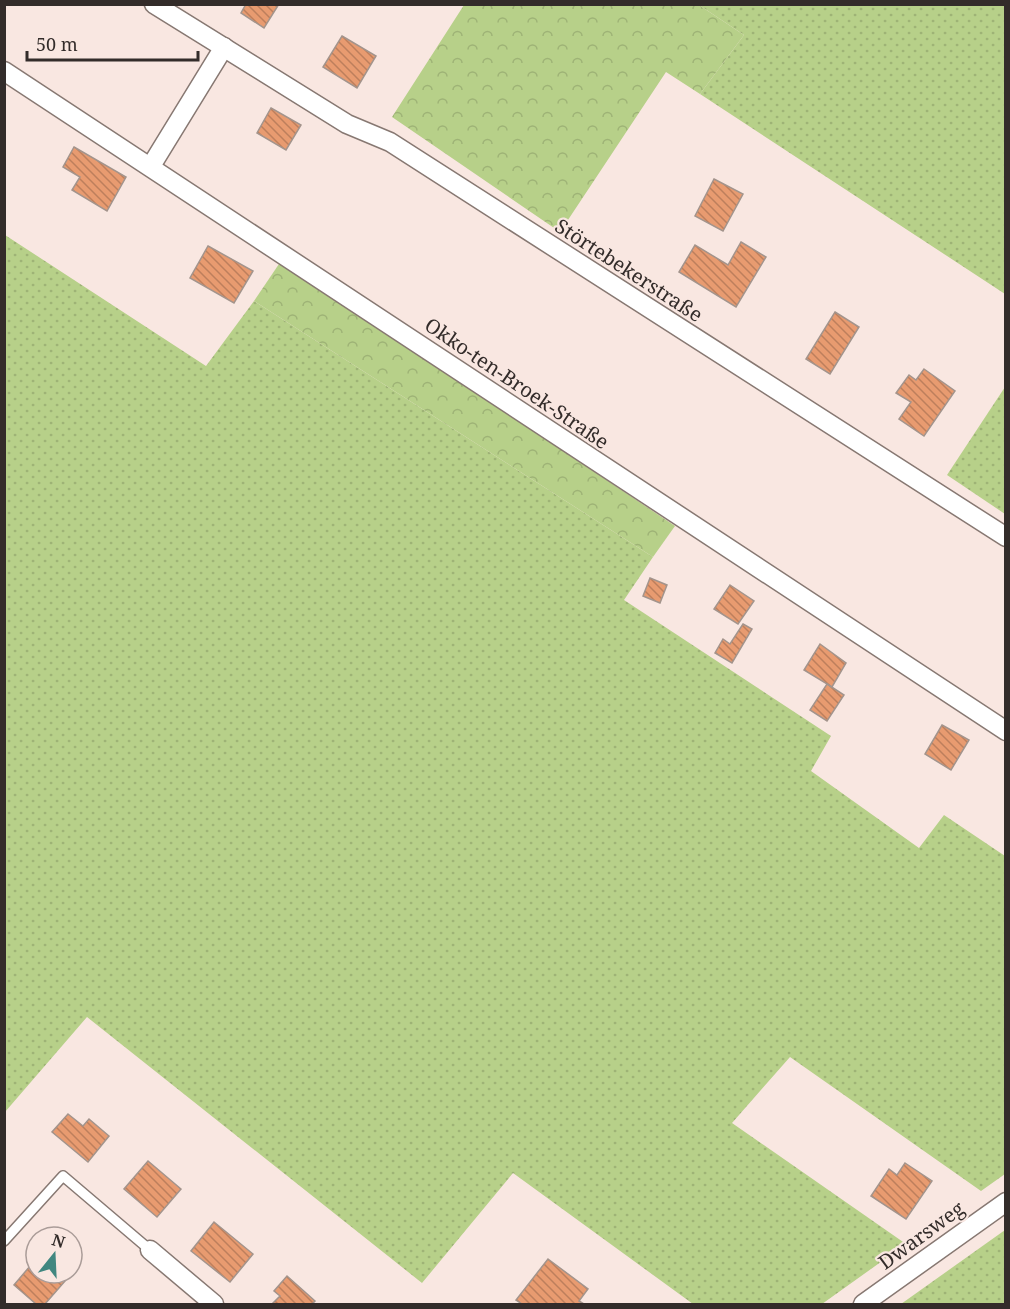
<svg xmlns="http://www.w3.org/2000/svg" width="1010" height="1309" font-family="'Noto Serif',serif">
	<defs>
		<pattern id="grass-dots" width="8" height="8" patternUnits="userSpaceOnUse" patternTransform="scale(1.5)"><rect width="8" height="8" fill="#b7d089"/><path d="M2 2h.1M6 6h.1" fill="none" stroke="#9eb376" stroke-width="1.8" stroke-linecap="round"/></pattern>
		<pattern id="forest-crowns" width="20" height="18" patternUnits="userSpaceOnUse" patternTransform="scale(1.5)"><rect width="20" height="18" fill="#b7d089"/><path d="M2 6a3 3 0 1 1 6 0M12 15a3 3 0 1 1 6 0" fill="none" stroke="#9eb376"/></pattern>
		<pattern id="building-back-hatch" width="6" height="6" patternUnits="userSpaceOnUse" patternTransform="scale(1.5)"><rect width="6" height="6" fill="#e89b70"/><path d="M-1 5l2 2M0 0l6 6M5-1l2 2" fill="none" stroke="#bd7f5c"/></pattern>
	</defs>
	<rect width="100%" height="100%" fill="#f9e7e1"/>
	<g fill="url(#grass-dots)">
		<polygon points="699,5 1005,5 1005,294 700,94 744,35"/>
		<polygon points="5,235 206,366 254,301 653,557 624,600 831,736 811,771 919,848 944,815 1005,856 1005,1174 981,1191 790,1057 732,1123 906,1244 822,1304 693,1304 513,1173 422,1283 87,1017 5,1112"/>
		<polygon points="1005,387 1005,514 947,475"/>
		<polygon points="1005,1230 1005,1304 901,1304"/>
	</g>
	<g fill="url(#forest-crowns)">
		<polygon points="464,5 699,5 744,35 700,94 666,72 560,232 392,117"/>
		<polygon points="281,261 675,526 653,557 254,301"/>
	</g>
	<g fill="url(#building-back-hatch)" stroke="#a3948c" stroke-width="1.5">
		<polygon points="246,4 279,4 264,28 241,13"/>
		<polygon points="342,36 376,56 357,88 323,67"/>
		<polygon points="271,108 301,125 286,150 257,133"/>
		<polygon points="74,147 126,177 107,211 72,190 80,177 63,167"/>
		<polygon points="714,179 743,194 723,231 695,216"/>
		<polygon points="741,242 766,257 736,307 679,272 695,245 728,265"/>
		<polygon points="208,246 253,271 234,303 190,278"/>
		<polygon points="835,312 859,327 830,374 806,359"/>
		<polygon points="924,369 955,391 924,436 899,419 911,402 896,393 909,375 916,380"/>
		<polygon points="650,578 667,585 660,603 643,596"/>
		<polygon points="730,585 754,601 738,624 714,609"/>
		<polygon points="743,624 752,629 732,663 715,653 723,639 730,644"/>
		<polygon points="820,644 846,663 832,687 804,670"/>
		<polygon points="827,684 844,695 827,721 810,710"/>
		<polygon points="942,725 969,740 951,770 925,754"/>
		<polygon points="68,1114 83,1126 89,1119 109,1136 88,1162 52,1132"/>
		<polygon points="148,1161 181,1189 157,1217 124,1189"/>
		<polygon points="905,1163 932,1181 906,1219 871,1196 889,1169 897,1175"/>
		<polygon points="214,1222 253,1254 230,1282 191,1251"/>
		<polygon points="36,1259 36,1273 72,1273 45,1304 36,1304 14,1285"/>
		<polygon points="548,1259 588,1289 579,1301 584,1304 522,1304 516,1300"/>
		<polygon points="287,1276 315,1301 312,1304 272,1304 280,1296 274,1291"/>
	</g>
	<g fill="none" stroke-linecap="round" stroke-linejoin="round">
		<defs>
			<polyline id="service" points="4,1241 63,1176 150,1250"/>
			<g id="minor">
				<polyline points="154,4 347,124 390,142 1006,537"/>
				<polyline points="4,71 1006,731"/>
				<polyline points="151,166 224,47"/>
				<polyline points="150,1250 214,1304"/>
				<polyline points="863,1304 1006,1202"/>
			</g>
		</defs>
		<use href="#service" stroke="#877872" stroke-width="12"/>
		<use href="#minor" stroke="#877872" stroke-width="21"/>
		<use href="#service" stroke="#fff" stroke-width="9"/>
		<use href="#minor" stroke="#fff" stroke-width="18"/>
	</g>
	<g text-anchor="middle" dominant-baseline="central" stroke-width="4.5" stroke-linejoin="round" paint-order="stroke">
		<g font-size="20" fill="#332c2a" stroke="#f9e7e1">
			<text transform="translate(629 270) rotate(33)">Störtebekerstraße</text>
			<text transform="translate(517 383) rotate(34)">Okko-ten-Broek-Straße</text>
			<text transform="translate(921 1235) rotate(-36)">Dwarsweg</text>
		</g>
	</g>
	<rect width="1010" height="1309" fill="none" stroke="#332c2a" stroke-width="12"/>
	<g transform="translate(54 1255) rotate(18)"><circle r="28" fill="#f9e7e1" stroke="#aa9c98" stroke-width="1.5"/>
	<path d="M0-4.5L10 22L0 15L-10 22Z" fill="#418780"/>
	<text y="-9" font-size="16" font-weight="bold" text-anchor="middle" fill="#332c2a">N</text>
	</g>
	<path d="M27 51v9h171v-9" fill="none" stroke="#332c2a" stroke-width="3"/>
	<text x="36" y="51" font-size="18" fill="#332c2a" stroke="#f9e7e1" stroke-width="4.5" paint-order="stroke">50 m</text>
</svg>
